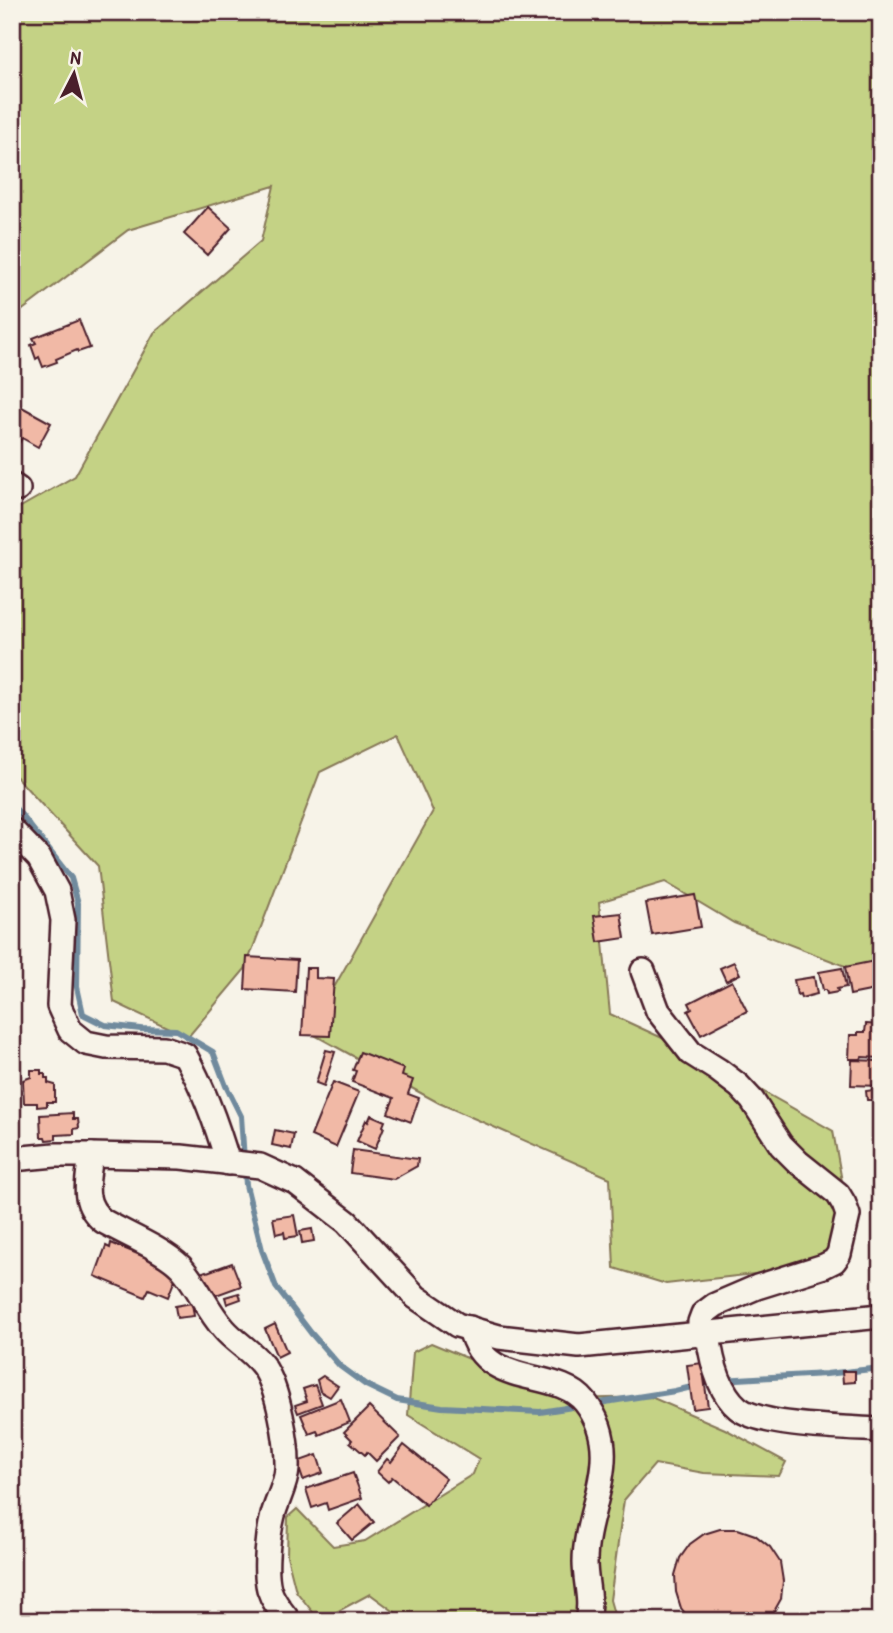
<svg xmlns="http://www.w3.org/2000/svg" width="893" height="1633" font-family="'Patrick Hand',sans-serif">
	<rect width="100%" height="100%" fill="#f7f3e8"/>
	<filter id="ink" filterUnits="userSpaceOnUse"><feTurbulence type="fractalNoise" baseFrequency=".0143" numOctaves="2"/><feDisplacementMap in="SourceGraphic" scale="14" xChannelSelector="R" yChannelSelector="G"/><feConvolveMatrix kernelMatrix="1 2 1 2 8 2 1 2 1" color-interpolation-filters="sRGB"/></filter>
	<g filter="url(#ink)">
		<g fill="#c4d285" stroke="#877858" stroke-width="2">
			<polygon points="12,12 881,12 881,959 863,973 734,923 665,882 599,902 610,1014 695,1053 833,1131 848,1215 824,1266 666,1284 614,1268 610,1178 439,1103 309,1032 433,811 398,734 320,772 245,969 188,1037 114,1002 98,866 12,772 12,512 75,476 154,333 261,241 274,186 128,230 12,318"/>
			<polygon points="431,1343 566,1399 651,1397 725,1429 786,1462 779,1476 704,1473 655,1464 624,1500 610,1600 616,1621 407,1621 370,1594 320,1621 296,1591 287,1556 288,1517 297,1509 333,1546 365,1541 473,1474 479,1459 408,1415 413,1352"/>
		</g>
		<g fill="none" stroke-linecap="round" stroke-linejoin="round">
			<g stroke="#6f8a9d" stroke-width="6">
				<polyline points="12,805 23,817 71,878 78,903 77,987 83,1014 105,1025 141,1029 176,1030 213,1052 226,1086 241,1116 244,1160"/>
				<polyline points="245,1171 246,1185 262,1250 276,1287 311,1333 340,1366 366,1385 397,1400 442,1407 540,1412 579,1406"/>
				<polyline points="593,1404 675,1391 721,1380 826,1374 881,1368"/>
			</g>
		</g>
		<g fill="#f1b9a6" stroke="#4a1f2b" stroke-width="2">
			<polygon points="208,207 231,228 207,255 184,234"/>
			<polygon points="79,320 90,348 78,352 77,350 56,359 57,362 43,367 39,357 36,359 31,345 36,343 33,338"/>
			<polygon points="20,406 51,423 38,447 22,438 12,455 12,421"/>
			<polygon points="695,895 701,927 652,935 646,903"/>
			<polygon points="621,913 625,938 598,942 594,916"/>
			<polygon points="881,956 881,993 876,994 875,990 850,995 845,967 875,961 875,957"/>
			<polygon points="247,957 297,960 295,992 245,989"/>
			<polygon points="734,962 740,974 726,981 720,968"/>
			<polygon points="306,968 316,968 316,978 334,979 330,1036 302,1035"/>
			<polygon points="842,968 846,987 837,989 838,992 827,994 826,990 823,990 819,972"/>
			<polygon points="814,977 817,994 801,998 800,994 797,995 794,980"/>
			<polygon points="732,981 747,1011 701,1035 688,1011 692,1009 689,1003"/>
			<polygon points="866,1024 881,1025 881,1058 862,1057 861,1059 849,1059 850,1035 858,1035 858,1032 865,1032"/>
			<polygon points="326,1050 335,1052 324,1086 316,1083"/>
			<polygon points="360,1052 404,1069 402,1076 413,1080 408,1094 419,1098 411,1122 388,1113 394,1098 352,1082 356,1071 353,1070"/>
			<polygon points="852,1060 880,1061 880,1086 851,1085"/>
			<polygon points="31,1070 41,1070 41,1074 45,1074 45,1078 48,1078 48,1083 55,1085 55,1102 47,1102 47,1106 37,1107 37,1103 24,1103 23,1080 31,1077"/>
			<polygon points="12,1080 15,1080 16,1100 14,1100 12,1103"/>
			<polygon points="333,1082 359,1092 336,1147 311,1136"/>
			<polygon points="881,1089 881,1115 875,1116 873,1100 867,1100 866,1091"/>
			<polygon points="19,1111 20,1132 17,1132 18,1135 12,1135 12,1112"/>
			<polygon points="73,1113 73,1119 78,1119 79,1128 74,1129 74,1134 56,1135 56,1139 46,1140 45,1137 41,1137 40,1115"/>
			<polygon points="371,1115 385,1121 383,1126 384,1127 375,1149 357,1141 366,1120 368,1122"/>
			<polygon points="275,1130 294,1134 291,1149 272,1145"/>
			<polygon points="353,1150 418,1159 417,1166 394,1179 350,1173"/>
			<polygon points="294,1215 298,1236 285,1238 284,1232 276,1234 273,1218"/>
			<polygon points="312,1229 314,1241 302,1243 300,1231"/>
			<polygon points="111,1243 162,1264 161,1267 177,1274 168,1297 149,1289 145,1297 95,1276 106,1246 110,1248"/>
			<polygon points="232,1263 241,1286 208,1298 198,1274 206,1271 207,1272"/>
			<polygon points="239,1293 241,1299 227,1304 225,1297"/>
			<polygon points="192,1303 194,1316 177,1318 175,1306"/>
			<polygon points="275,1324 287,1352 277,1357 265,1329"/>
			<polygon points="702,1363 708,1407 693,1409 687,1365"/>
			<polygon points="842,1371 855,1371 855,1382 843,1383"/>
			<polygon points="323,1376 338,1386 330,1397 320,1391 317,1380"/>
			<polygon points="315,1385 322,1404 298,1413 295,1405 307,1401 303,1389"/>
			<polygon points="341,1399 350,1422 319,1435 317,1431 309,1434 301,1415"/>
			<polygon points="369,1407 400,1437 376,1461 367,1452 365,1455 350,1442 352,1440 344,1432"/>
			<polygon points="404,1445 446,1479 426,1505 392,1477 388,1482 377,1472 387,1459 391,1462"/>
			<polygon points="317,1455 323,1473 303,1480 297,1462"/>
			<polygon points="353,1473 362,1498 328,1510 326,1503 312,1508 306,1489"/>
			<polygon points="359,1504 374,1522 352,1540 337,1523"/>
			<polygon points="720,1529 738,1529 755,1535 770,1547 780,1562 783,1581 781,1599 772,1615 766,1621 691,1621 681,1608 676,1592 675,1575 680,1558 690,1544 704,1534"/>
		</g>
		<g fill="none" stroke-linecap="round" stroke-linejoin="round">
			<defs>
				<g id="minor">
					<polyline points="12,485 18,489"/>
					<path d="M12,830L39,858L57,891L63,920L59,1006L70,1030L86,1043L106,1047L164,1048L185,1055C204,1089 217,1125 228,1163"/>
					<polyline points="643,971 658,1011 691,1053 718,1070 739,1086 752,1100 781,1145 798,1162 838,1194 844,1204 848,1215 839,1254 834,1261 824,1266 757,1287 715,1305 703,1314 700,1322 700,1335"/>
					<path d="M91,1155C88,1181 80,1202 103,1221C126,1234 163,1249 181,1267C198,1286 207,1310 224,1329C235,1342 252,1351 263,1366C278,1387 288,1443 287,1469C286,1485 277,1500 273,1515C268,1535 264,1569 269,1589C273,1602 281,1611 289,1621"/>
					<polyline points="12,1159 55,1155 91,1155 181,1157 260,1166 295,1182 347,1222 416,1297 457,1325 499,1337 579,1346 881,1316"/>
					<path d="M470,1328C484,1391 556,1366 585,1402C626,1454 585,1507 585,1562C585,1583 592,1599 587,1621"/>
					<path d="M708,1334C711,1358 718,1391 738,1408C761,1427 849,1428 881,1430"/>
				</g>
			</defs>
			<use href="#minor" stroke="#4a1f2b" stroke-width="28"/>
			<use href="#minor" stroke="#f7f3e8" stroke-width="23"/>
		</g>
	</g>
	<rect width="893" height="1633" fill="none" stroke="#f7f3e8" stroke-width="42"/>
	<rect x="21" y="21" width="851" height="1591" fill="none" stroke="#4a1f2b" stroke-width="2.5" filter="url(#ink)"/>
	<g transform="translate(74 74) rotate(6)" stroke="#f7f3e8" stroke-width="5" paint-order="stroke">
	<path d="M0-5L12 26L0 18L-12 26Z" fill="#4a1f2b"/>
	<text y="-10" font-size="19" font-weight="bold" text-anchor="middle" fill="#4a1f2b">N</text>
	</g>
</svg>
